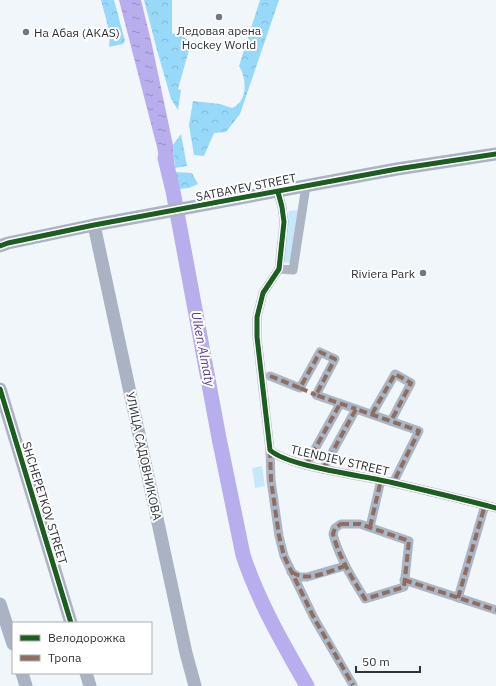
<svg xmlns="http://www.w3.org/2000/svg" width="496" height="686" font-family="'IBM Plex Sans',sans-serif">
	<defs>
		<pattern id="forest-crowns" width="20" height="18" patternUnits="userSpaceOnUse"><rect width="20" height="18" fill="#98d9f9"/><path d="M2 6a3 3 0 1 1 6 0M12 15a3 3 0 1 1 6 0" fill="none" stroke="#83bbd6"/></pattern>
		<pattern id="water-ripples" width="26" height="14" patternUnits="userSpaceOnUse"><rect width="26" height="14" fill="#b8aded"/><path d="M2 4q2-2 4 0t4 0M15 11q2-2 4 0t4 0" fill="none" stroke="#968ec1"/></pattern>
	</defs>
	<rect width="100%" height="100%" fill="#f1f6fa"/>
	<g fill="#c7e8fb">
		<polygon points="298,210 290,263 283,262 289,211"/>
		<polygon points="262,466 265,486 255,488 252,468"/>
	</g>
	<g fill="url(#forest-crowns)">
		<polygon points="101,0 114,0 125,41 123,44 109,47 110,34"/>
		<polygon points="144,0 172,0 172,34 177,33 188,40 189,50 178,89 181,90 178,110 171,99 157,50"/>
		<path d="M260,0H279L240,114L226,132L214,133L204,156L194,155L189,125L193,101L220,104L232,108C248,101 247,79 239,66Z"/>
		<polygon points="181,134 187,166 175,168 173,145"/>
		<polygon points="175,172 192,173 198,184 189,188 179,189"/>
	</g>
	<polygon fill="url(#water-ripples)" points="119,0 141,0 152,45 173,145 175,176 163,179 157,147"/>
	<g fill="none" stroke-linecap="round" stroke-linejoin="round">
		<path stroke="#b8aded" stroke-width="15" d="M165,158L173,191L219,438L243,555C258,601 283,644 307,686"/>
		<g stroke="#abb5c4" stroke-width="9">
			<path d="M278,192L282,207L284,222L279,269L263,293L257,317V337L270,450C288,467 367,476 394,483C428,491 462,499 496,508"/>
			<polyline points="279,269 293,270 306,186"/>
			<polyline points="270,376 300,388 320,352 335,359 316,395 356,409"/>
			<polyline points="372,414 395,374 411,383 391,421"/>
			<polyline points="270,450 271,480 279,536 284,556 314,618 353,685"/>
			<polyline points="306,465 340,404"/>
			<polyline points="323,469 356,409 419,431 393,483"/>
			<path d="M341,524H360L409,541L404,587L365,599C352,578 339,557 333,534L335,528Z"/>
			<polyline points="370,527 381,480"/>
			<polyline points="291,572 299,577 307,577 345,566"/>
			<polyline points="404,580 496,610"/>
			<polyline points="458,598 485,505"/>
		</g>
		<g stroke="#a9b3c4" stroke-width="13">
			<polyline points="94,225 186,653 195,686"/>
			<polyline points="0,246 8,243 94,225 397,169 496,154"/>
			<polyline points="0,389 71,623"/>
			<polyline points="0,604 13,644"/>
			<polyline points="22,673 26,686"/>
			<polyline points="86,673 90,686"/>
		</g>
		<g stroke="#8d6e63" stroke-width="4" stroke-dasharray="8 4" stroke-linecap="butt">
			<polyline points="270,376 300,388 320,352 335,359 316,395 356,409"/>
			<polyline points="300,388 316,395"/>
			<polyline points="372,414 395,374 411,383 391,421"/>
			<polyline points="270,450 271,480 279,536 284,556 314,618 353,685"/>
			<polyline points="306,465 340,404"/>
			<polyline points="323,469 356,409 419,431 393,483"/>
			<path d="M341,524H360L409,541L404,587L365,599C352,578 339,557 333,534L335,528Z"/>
			<polyline points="370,527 381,480"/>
			<path d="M292,572C307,583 329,571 345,566"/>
			<polyline points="404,580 496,610"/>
			<polyline points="458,598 485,505"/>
		</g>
		<defs>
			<g id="cycleway">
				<path d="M278,192L282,207L284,222L279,269L263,293L257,317V337L270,450C288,467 367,476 394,483C428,491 462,499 496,508"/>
				<polyline points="0,246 8,243 94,225 397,169 496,154"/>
				<polyline points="0,389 71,623"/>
			</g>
		</defs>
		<use href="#cycleway" stroke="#fff" stroke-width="8"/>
		<use href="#cycleway" stroke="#1b5e20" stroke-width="5"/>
	</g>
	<g fill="#72787c" stroke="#fff" stroke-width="1.5">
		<circle cx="219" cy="17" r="4"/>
		<circle cx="26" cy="32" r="4"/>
		<circle cx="423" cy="273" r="4"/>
	</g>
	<g text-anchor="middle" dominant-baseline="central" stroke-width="4" stroke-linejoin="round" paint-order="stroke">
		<g font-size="12" fill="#2d3438" stroke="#fff">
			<text x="219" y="30">Ледовая арена<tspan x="219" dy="14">Hockey World</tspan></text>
			<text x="34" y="32" text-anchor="start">На Абая (AKAS)</text>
			<text x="415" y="273" text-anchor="end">Riviera Park</text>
		</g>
		<g font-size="12" fill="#2d3438" stroke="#fff">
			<text transform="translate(246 187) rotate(-11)">SATBAYEV STREET</text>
			<text transform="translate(144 456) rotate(78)">УЛИЦА САДОВНИКОВА</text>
			<text transform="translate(340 460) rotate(13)">TLENDIEV STREET</text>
			<text transform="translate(45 503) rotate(73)">SHCHEPETKOV STREET</text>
		</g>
		<g font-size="13" font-style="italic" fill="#583ba2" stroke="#fff">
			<text transform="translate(203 349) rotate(79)">Ulken Almaty</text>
		</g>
	</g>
	<rect x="12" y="622" width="140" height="52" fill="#ffffff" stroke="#abaeaf"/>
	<rect x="20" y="635" width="20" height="6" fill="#1b5e20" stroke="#abaeaf"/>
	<text x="48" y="642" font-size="12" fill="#2d3438">Велодорожка</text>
	<rect x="20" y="655" width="20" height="6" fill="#8d6e63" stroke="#abaeaf"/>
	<text x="48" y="662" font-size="12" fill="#2d3438">Тропа</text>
	<path d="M356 666v6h64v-6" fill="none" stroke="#2d3438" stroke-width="2"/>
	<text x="362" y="666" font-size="12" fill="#2d3438" stroke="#ffffff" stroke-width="3" paint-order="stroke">50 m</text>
</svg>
